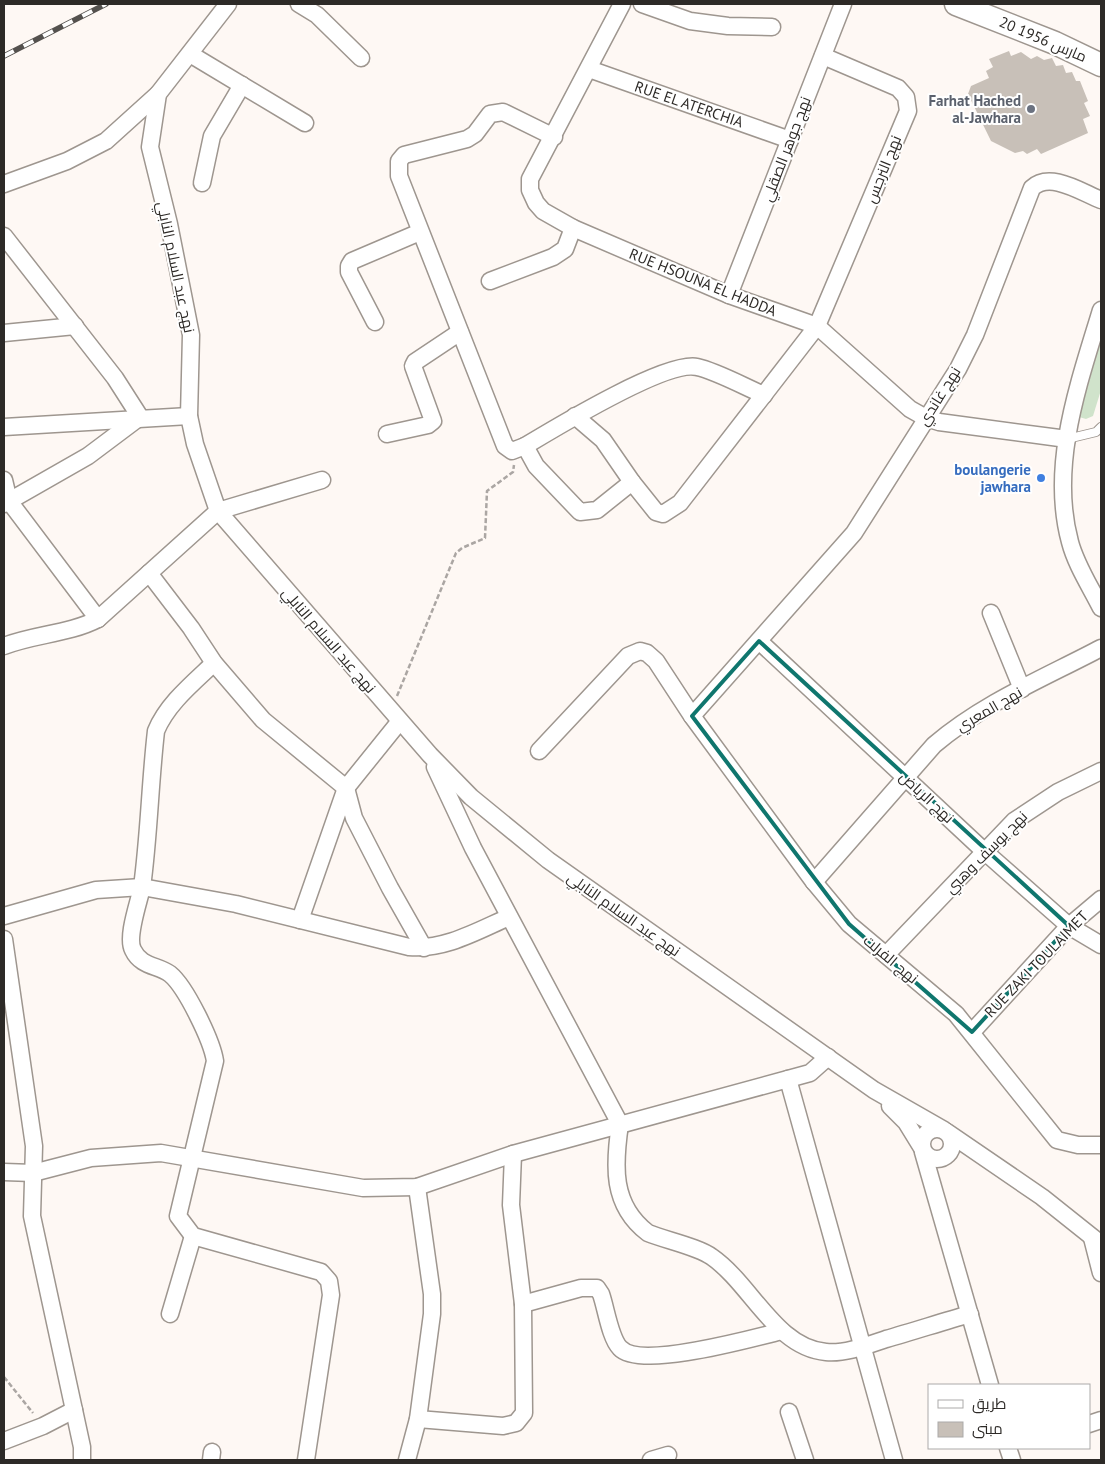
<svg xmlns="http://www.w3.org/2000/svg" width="1105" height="1464" font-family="'PT Sans',Cairo,sans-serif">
	<rect width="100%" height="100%" fill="#fef8f4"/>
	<polygon fill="#d0e3cb" points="1101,339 1101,390 1093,416 1086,419 1079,417"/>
	<polygon fill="#c8c0b8" points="1009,51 1011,56 1021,52 1031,59 1037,56 1044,60 1052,58 1056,66 1063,65 1066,73 1072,72 1076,81 1080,81 1088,101 1084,103 1090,116 1083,119 1088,133 1041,154 1037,149 1027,154 1023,151 1015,153 991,141 968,94 971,86 989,78 986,71 993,67 989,59"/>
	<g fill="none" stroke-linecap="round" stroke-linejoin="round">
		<defs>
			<polyline id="service" points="1067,439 1096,432 1101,427"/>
			<g id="minor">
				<polyline points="228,4 158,94 150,147 169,224 191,335 189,416 195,444 218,511 430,755 471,797 548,860 874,1090 944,1130"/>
				<polyline points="299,4 317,15 361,58"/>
				<polyline points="622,4 530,179 530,190 536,203 543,211 573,228 729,295 817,326 910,409 926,418 939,422 1067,439"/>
				<polyline points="642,4 690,21 728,26 772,27"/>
				<polyline points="190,54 305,123"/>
				<polyline points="589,69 790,140"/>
				<polyline points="554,137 503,112 490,114 475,134 467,139 404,155 399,161 399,176 505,446 512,451 525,446 536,466 580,512 597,510 632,482 656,512 663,514 680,503 817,326 908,111 906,97 898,88 823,56"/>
				<polyline points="202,183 212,136 242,85"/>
				<polyline points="4,184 67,161 106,141 158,94"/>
				<polyline points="4,236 115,378 140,417 88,456 4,504"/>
				<polyline points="490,281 553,257 565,249 573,228"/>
				<polyline points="729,295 843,4"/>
				<path d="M1101,310C1079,383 1049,465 1070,542C1076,565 1090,586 1101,608"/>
				<polyline points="375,322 349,272 349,266 352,261 420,232"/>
				<polyline points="4,333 75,326"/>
				<polyline points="575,416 603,440 632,482"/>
				<polyline points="4,427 189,416"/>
				<polyline points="387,434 428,425 433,421 413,366 415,362 460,332"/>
				<path d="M525,446C555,428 667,360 697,367C716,371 745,387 764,395"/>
				<polyline points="4,480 9,501 98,619"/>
				<polyline points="149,573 191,628 214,663 263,720 346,788 354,818 390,888 424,948"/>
				<polyline points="991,613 1022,689"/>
				<polyline points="759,641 984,851 1069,926 1101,945"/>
				<path d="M4,646C35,634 69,634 98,619L218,511L322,480"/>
				<path d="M214,663C193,683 167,704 156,731C150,783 149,836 142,887C139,902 126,937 133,950C141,967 158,965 170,974C186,987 212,1041 215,1061L178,1216L193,1236L321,1272L329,1281L331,1295L306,1460"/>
				<path d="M692,716L854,533L958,369L975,335L1032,188C1050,171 1081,192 1101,200"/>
				<polyline points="539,751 628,656 640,651 647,653 656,661 692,716 814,882 849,924 956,1014 1057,1140 1078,1145 1101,1145"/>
				<path d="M435,767L473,848L620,1124C614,1165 611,1205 648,1233C665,1240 699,1247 712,1257C751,1284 776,1348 826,1352C845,1354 868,1345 886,1339C914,1331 942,1322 970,1314"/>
				<path d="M814,882L934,745C983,703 1044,678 1101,648"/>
				<path d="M4,916L96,890L142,887L236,904L409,947C445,950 477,931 509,917"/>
				<polyline points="300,920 346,788 400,721"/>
				<polyline points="4,939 34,1146 32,1216 82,1447 82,1460"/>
				<polyline points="886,955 1014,821 1058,792 1101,771"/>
				<polyline points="972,1032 1069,926 1101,899"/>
				<polyline points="788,1079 894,1460"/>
				<polyline points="890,1106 906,1122 922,1148"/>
				<circle cx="937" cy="1144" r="15"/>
				<polyline points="947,1132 1042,1197 1101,1244"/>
				<polyline points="923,1152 990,1385"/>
				<polyline points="4,1172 33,1173 91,1158 161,1153 363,1188 417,1187 513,1154 810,1073 828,1057"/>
				<polyline points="1092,1238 1101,1273"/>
				<path d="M523,1304L581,1288H597L601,1294C606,1308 610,1338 620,1348C640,1370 753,1338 782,1331"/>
				<polyline points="170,1314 193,1236"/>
				<polyline points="789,1412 805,1460"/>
				<polyline points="418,1419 503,1426 516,1423 524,1413 523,1304 511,1205 513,1154"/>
				<polyline points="1089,1424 1101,1420"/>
				<polyline points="4,1441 43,1426 74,1410"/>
				<polyline points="1008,1448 1012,1460"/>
				<polyline points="211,1460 212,1452"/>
				<polyline points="407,1460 418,1419 432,1314 432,1294 417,1187"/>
				<polyline points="651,1460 668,1455"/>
			</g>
			<polyline id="secondary" points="956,4 1055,43 1101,65"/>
		</defs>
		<use href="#service" stroke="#9e968f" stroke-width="10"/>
		<use href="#minor" stroke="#9e968f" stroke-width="19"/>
		<use href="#secondary" stroke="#9e968f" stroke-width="25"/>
		<g stroke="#aba6a3" stroke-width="2.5" stroke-dasharray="5 2.5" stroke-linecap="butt">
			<polyline points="397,696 456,553 462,548 485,538 487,491 513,472 514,465"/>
			<polyline points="4,1377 33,1413"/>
		</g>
		<use href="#service" stroke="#fff" stroke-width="8"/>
		<use href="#minor" stroke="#fff" stroke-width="16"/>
		<use href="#secondary" stroke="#fff" stroke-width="22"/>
		<defs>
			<polyline id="rail" points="4,56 106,4"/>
		</defs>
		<use href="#rail" stroke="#54514e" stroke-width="5.5"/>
		<use href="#rail" stroke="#fff" stroke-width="4" stroke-dasharray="11" stroke-linecap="butt"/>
	</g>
	<path fill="none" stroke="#0f766e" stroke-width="4" stroke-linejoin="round" d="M759,641L1069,926L972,1032L849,924L692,716Z"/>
	<circle fill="#6b7280" stroke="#fff" stroke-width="2" cx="1031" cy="109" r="5"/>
	<circle fill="#3f7fe0" stroke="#fff" stroke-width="2" cx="1041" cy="478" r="5"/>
	<g text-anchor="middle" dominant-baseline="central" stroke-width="4" stroke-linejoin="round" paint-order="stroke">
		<g font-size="15" fill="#2d2a27" stroke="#fff">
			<text transform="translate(1043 39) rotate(23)">20 مارس 1956</text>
			<text transform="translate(689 104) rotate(19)">RUE EL ATERCHIA</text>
			<text transform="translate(786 149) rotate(-69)">نهج جوهر الصقلي</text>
			<text transform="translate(883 169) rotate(-68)">نهج النرجس</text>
			<text transform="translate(176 267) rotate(78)">نهج عبد السلام النابلي</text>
			<text transform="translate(703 282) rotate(22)">RUE HSOUNA EL HADDA</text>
			<text transform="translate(939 396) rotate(-58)">نهج غاندي</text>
			<text transform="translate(329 640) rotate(49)">نهج عبد السلام النابلي</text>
			<text transform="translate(989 709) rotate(-30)">نهج المعري</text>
			<text transform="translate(927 797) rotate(43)">نهج الرياض</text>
			<text transform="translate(986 852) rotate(-45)">نهج يوسف وهبي</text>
			<text transform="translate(624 914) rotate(35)">نهج عبد السلام النابلي</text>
			<text transform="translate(891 959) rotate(40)">نهج الفرلت</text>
			<text transform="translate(1036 964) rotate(-46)">RUE ZAKI TOULAIMET</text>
		</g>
		<g font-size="15" font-weight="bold" fill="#5b616d" stroke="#fff" text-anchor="end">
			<text x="1021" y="100">Farhat Hached<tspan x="1021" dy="17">al-Jawhara</tspan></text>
		</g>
		<g font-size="15" font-weight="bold" fill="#366cbe" stroke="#fff" text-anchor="end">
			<text x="1031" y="469">boulangerie<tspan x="1031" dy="17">jawhara</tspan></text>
		</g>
	</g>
	<rect width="1105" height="1464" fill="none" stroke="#2d2a27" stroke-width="10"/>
	<rect x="928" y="1384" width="162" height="65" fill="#ffffff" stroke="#abaaa9"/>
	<rect x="938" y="1400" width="25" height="8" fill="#ffffff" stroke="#abaaa9"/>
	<text x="972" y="1409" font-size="15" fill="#2d2a27">طريق</text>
	<rect x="938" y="1422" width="25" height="15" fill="#c8c0b8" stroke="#abaaa9"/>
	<text x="972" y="1434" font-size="15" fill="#2d2a27">مبنى</text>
</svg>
